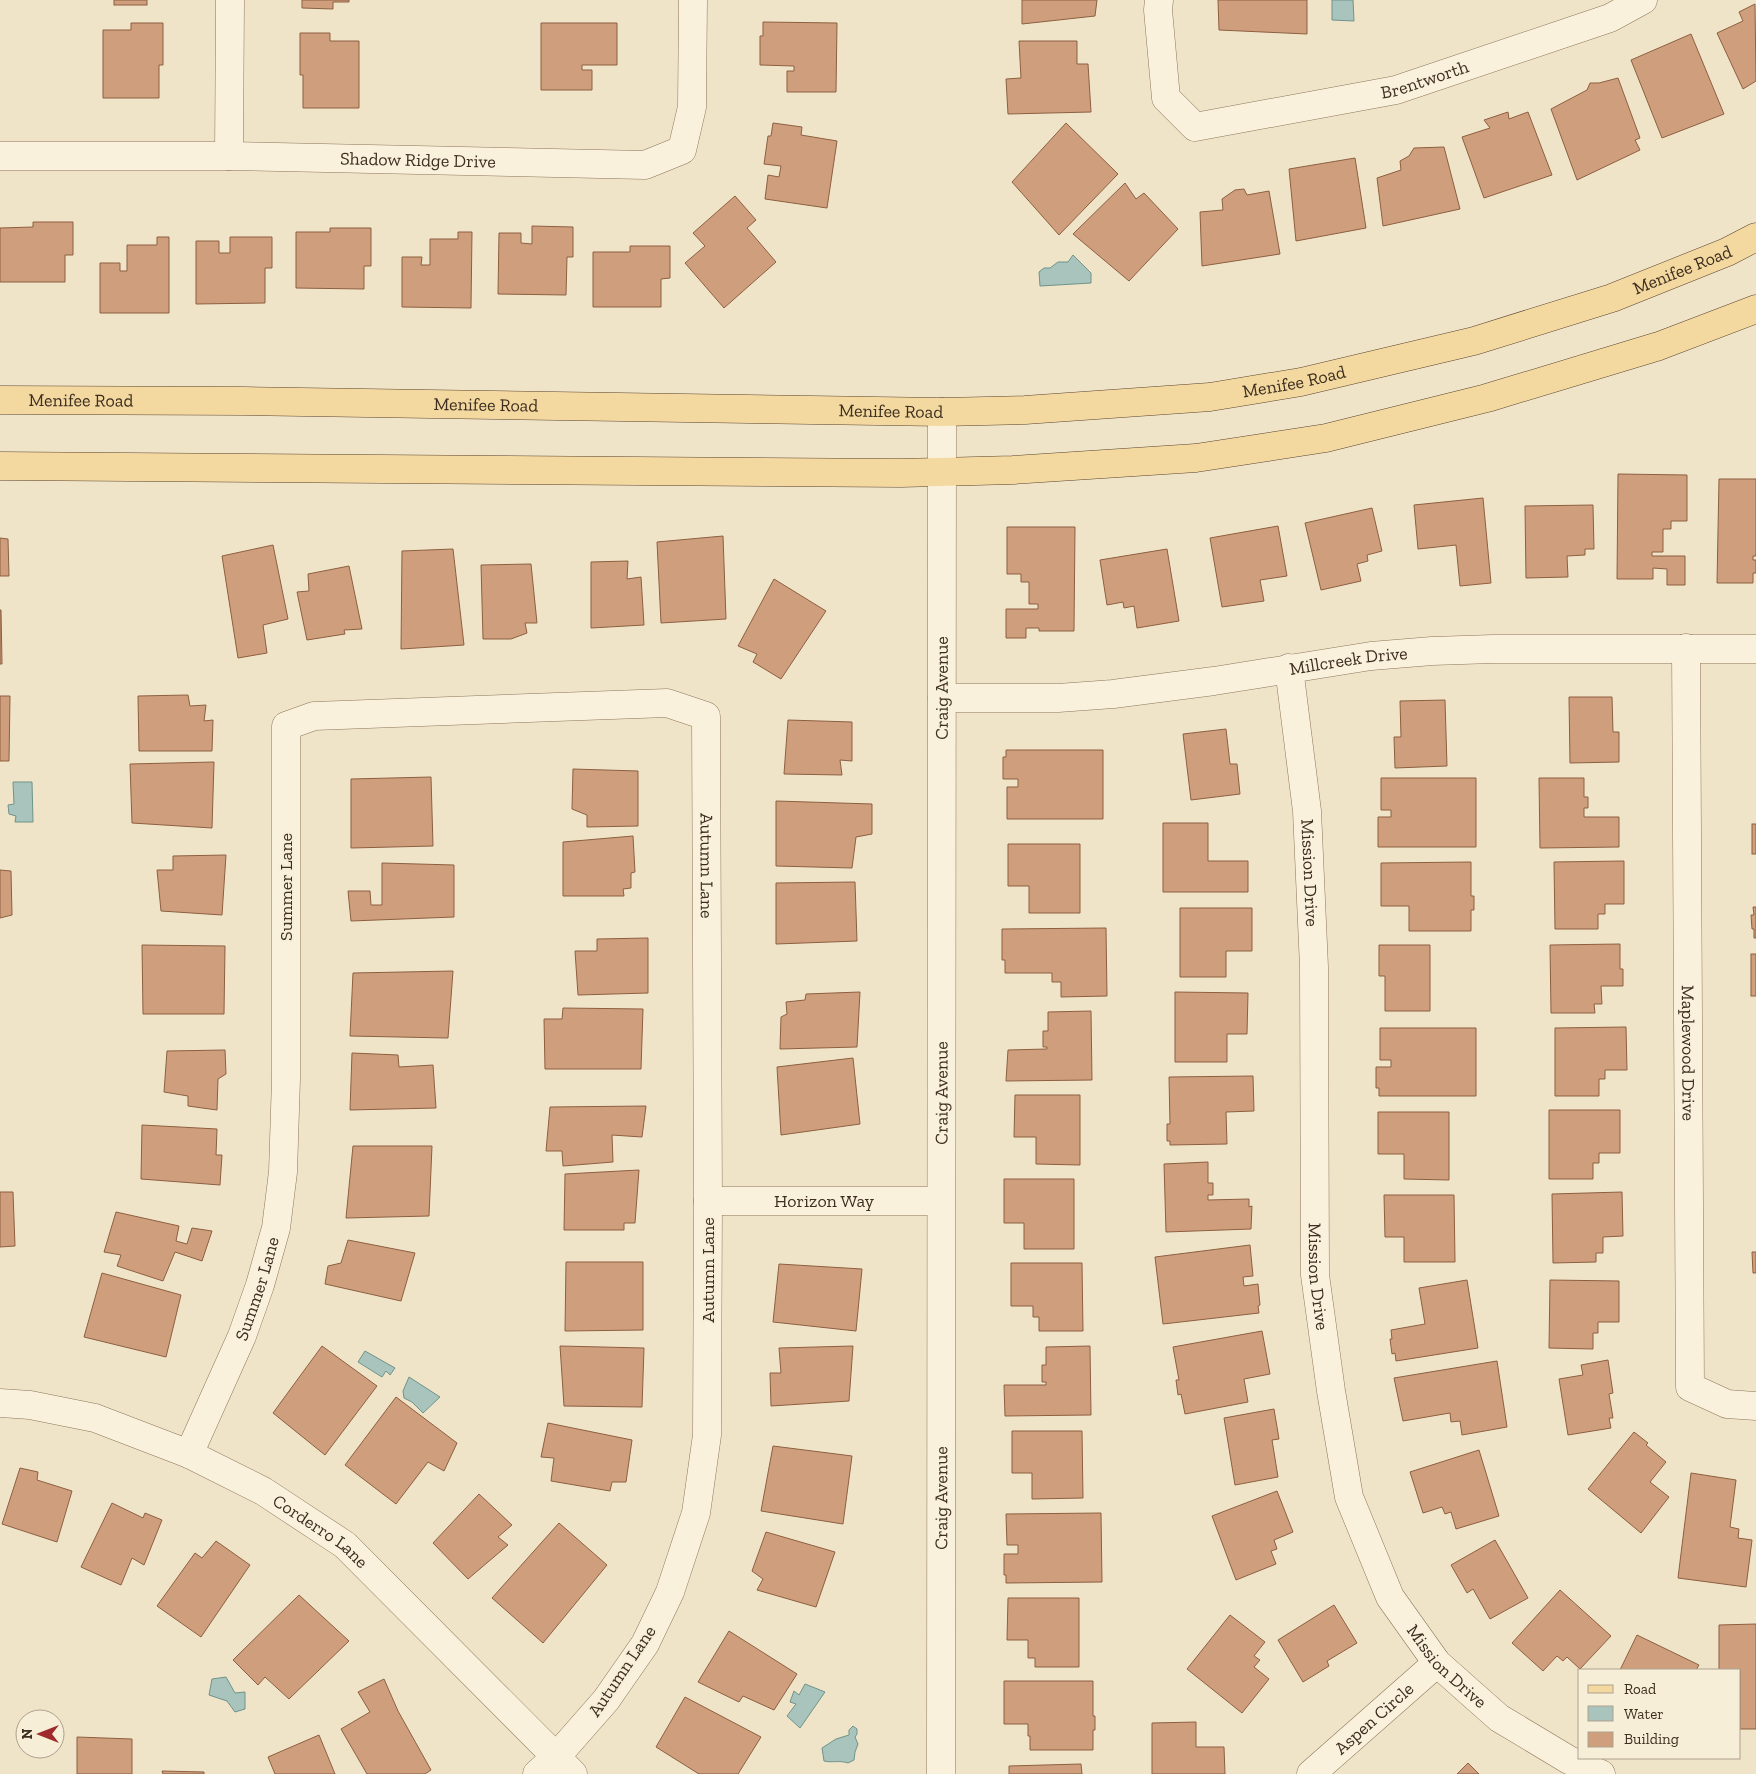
<svg xmlns="http://www.w3.org/2000/svg" width="1756" height="1774" font-family="'Zilla Slab',serif">
	<rect width="100%" height="100%" fill="#f0e4c8"/>
	<g fill="#a9c4bc" stroke="#6f938a">
		<polygon points="1332,0 1353,0 1354,21 1332,20"/>
		<polygon points="1073,255 1091,273 1091,283 1040,286 1039,272 1044,268 1050,268 1058,262 1068,262"/>
		<polygon points="13,782 32,782 33,822 15,822 16,816 9,814 8,805 14,804"/>
		<polygon points="365,1351 395,1368 390,1375 386,1371 382,1377 358,1362"/>
		<polygon points="409,1377 440,1397 423,1413 412,1402 404,1398 403,1391"/>
		<polygon points="226,1677 235,1693 245,1692 245,1709 235,1712 227,1701 209,1695 212,1679"/>
		<polygon points="805,1684 825,1692 800,1728 787,1716 796,1704 790,1702 794,1691 799,1695"/>
		<path d="M853,1726L857,1729V1734L855,1737L858,1744L855,1752L854,1760L848,1763C839,1760 832,1763 824,1761L822,1748L836,1739L849,1735V1730Z"/>
	</g>
	<g fill="#cf9f7d" stroke="#8d5f41">
		<rect x="114" y="0" width="33" height="5"/>
		<polygon points="302,0 349,0 349,2 333,2 333,9 302,8"/>
		<polygon points="1022,0 1097,0 1095,16 1022,24"/>
		<polygon points="1218,0 1307,0 1307,34 1219,30"/>
		<polygon points="1755,4 1756,81 1743,89 1717,33 1743,21 1739,12"/>
		<polygon points="763,22 837,23 836,92 787,92 787,71 794,71 794,66 760,65 760,36 763,36"/>
		<polygon points="131,23 163,23 163,65 159,65 159,98 103,98 103,30 131,30"/>
		<polygon points="541,23 617,23 617,65 582,65 582,70 592,70 592,90 541,90"/>
		<polygon points="300,33 330,33 330,41 359,41 359,108 303,108 303,75 300,75"/>
		<polygon points="1691,34 1724,114 1662,138 1631,60"/>
		<polygon points="1019,41 1077,41 1077,64 1088,64 1091,112 1008,114 1006,79 1021,78"/>
		<polygon points="1618,78 1640,138 1635,140 1640,150 1577,180 1551,109 1587,90 1590,83 1599,83"/>
		<polygon points="1508,112 1509,119 1528,112 1552,175 1484,198 1462,137 1490,128 1484,120"/>
		<polygon points="773,123 802,127 801,135 837,141 827,208 765,199 768,175 779,177 781,166 764,164 768,136 771,136"/>
		<polygon points="1066,123 1118,174 1059,235 1012,182"/>
		<polygon points="1444,147 1460,209 1383,226 1377,178 1401,170 1400,161 1409,156 1414,148"/>
		<polygon points="1355,158 1366,228 1296,241 1289,169"/>
		<polygon points="1125,183 1136,199 1144,193 1178,229 1129,281 1073,234"/>
		<polygon points="1244,189 1247,195 1269,191 1280,254 1202,266 1200,212 1223,210 1222,199 1235,190"/>
		<polygon points="735,196 756,220 747,228 776,262 724,308 685,263 705,246 693,233"/>
		<polygon points="33,222 73,222 73,255 65,255 65,282 0,282 0,228 33,227"/>
		<polygon points="532,226 573,227 573,257 567,257 566,295 498,294 499,233 521,233 521,243 532,244"/>
		<polygon points="330,228 371,228 371,266 364,266 364,289 296,288 296,232 330,232"/>
		<polygon points="458,232 472,232 471,308 402,307 402,257 422,257 421,265 430,265 430,239 458,239"/>
		<polygon points="157,237 169,237 169,313 100,313 100,263 120,263 120,271 127,271 127,245 157,245"/>
		<polygon points="230,237 272,237 272,268 265,268 265,303 196,304 196,241 219,241 219,253 230,253"/>
		<polygon points="630,246 670,246 670,278 661,279 661,307 593,307 593,252 630,252"/>
		<polygon points="1618,474 1687,475 1687,521 1671,521 1671,529 1663,529 1663,552 1652,552 1652,556 1685,556 1685,585 1667,585 1667,569 1653,568 1653,579 1617,579"/>
		<polygon points="1719,479 1756,479 1756,556 1753,556 1753,560 1756,560 1756,573 1753,573 1753,583 1717,583"/>
		<polygon points="1483,498 1491,583 1460,586 1456,545 1418,549 1414,505"/>
		<polygon points="1593,505 1594,549 1585,549 1585,555 1567,556 1568,577 1526,578 1525,506"/>
		<polygon points="1372,508 1382,551 1367,555 1368,561 1357,564 1361,581 1321,590 1305,523"/>
		<polygon points="1278,526 1287,576 1260,580 1264,601 1222,607 1210,538"/>
		<polygon points="1007,527 1075,527 1074,631 1039,631 1039,628 1026,628 1026,638 1006,638 1006,609 1038,609 1038,604 1029,604 1029,582 1021,582 1021,574 1007,574"/>
		<polygon points="723,536 726,619 661,623 657,542"/>
		<polygon points="0,538 8,539 9,576 0,576"/>
		<polygon points="273,545 288,619 263,625 267,653 238,658 222,556"/>
		<polygon points="453,549 464,645 401,649 402,551"/>
		<polygon points="1167,549 1179,621 1137,628 1134,606 1124,608 1123,602 1107,605 1100,560"/>
		<polygon points="628,561 627,579 641,577 644,625 591,628 591,562"/>
		<polygon points="531,564 537,623 525,623 527,633 511,639 483,639 481,565"/>
		<polygon points="349,566 362,629 344,630 345,634 307,640 297,592 309,591 308,574"/>
		<polygon points="774,579 826,611 781,679 753,662 757,654 738,646"/>
		<polygon points="0,610 1,610 2,664 0,664"/>
		<polygon points="188,695 190,706 206,705 204,721 213,720 212,751 139,751 138,696"/>
		<polygon points="0,696 10,696 9,761 0,761"/>
		<polygon points="1569,697 1612,697 1613,732 1619,732 1619,762 1570,763"/>
		<polygon points="1445,700 1447,766 1395,768 1394,737 1401,737 1400,701"/>
		<polygon points="788,720 852,722 852,761 840,760 842,775 784,774"/>
		<polygon points="1226,729 1230,764 1237,764 1240,794 1191,800 1183,734"/>
		<polygon points="1006,750 1103,750 1103,819 1007,819 1007,787 1018,787 1018,779 1003,779 1003,757 1006,757"/>
		<polygon points="214,762 212,828 132,823 130,764"/>
		<polygon points="573,769 638,771 638,826 587,827 587,815 572,809"/>
		<polygon points="431,777 433,846 351,848 351,779"/>
		<polygon points="1381,778 1476,778 1476,847 1378,847 1378,817 1391,817 1391,810 1381,810"/>
		<polygon points="1539,778 1584,778 1584,797 1588,797 1588,808 1584,808 1584,817 1619,817 1619,847 1540,848"/>
		<polygon points="776,801 872,804 872,834 856,837 852,868 776,866"/>
		<polygon points="1163,823 1208,823 1208,861 1248,861 1248,892 1163,892"/>
		<rect x="1752" y="824" width="4" height="30"/>
		<polygon points="633,836 635,872 631,873 631,888 623,889 624,896 563,896 563,842"/>
		<polygon points="1008,844 1080,844 1080,913 1029,913 1029,886 1008,886"/>
		<polygon points="226,855 222,915 161,911 157,870 173,870 173,856"/>
		<polygon points="1624,861 1624,904 1605,904 1605,914 1598,914 1598,929 1555,929 1554,862"/>
		<polygon points="1471,862 1471,896 1474,896 1474,910 1471,910 1471,931 1409,931 1409,906 1381,906 1381,863"/>
		<polygon points="382,863 454,865 454,917 351,921 348,891 370,891 371,905 382,905"/>
		<polygon points="0,870 11,871 12,915 0,918"/>
		<polygon points="855,882 857,941 776,944 776,883"/>
		<polygon points="1753,907 1756,907 1756,938 1754,938 1754,929 1752,929 1751,915 1754,915"/>
		<polygon points="1180,908 1252,908 1252,951 1226,951 1226,977 1180,977"/>
		<polygon points="1106,928 1107,996 1061,997 1061,982 1052,982 1052,973 1005,973 1005,960 1002,960 1002,929"/>
		<polygon points="648,938 648,993 578,995 575,951 597,951 597,939"/>
		<polygon points="1620,944 1620,969 1623,969 1623,986 1601,986 1602,1004 1594,1004 1595,1013 1551,1013 1550,945"/>
		<polygon points="142,945 225,946 224,1014 143,1014"/>
		<polygon points="1379,945 1430,945 1430,1011 1385,1011 1385,976 1379,976"/>
		<rect x="1751" y="954" width="5" height="42"/>
		<polygon points="453,971 448,1038 350,1036 353,973"/>
		<polygon points="860,992 857,1047 780,1049 781,1017 787,1014 786,1002 805,1000 806,994"/>
		<polygon points="1175,992 1248,993 1247,1034 1227,1034 1227,1062 1175,1062"/>
		<polygon points="563,1008 643,1009 641,1069 545,1069 544,1019 562,1019"/>
		<polygon points="1091,1011 1092,1080 1006,1081 1008,1050 1047,1049 1047,1047 1043,1047 1043,1031 1048,1031 1048,1012"/>
		<polygon points="1626,1027 1627,1070 1605,1070 1605,1079 1599,1079 1599,1096 1555,1096 1555,1028"/>
		<polygon points="1380,1028 1476,1028 1476,1096 1379,1096 1379,1088 1376,1088 1376,1067 1391,1067 1391,1060 1380,1060"/>
		<polygon points="225,1050 226,1074 218,1079 217,1110 188,1106 188,1096 164,1092 167,1051"/>
		<polygon points="352,1053 398,1055 399,1067 433,1065 436,1108 350,1110"/>
		<polygon points="853,1058 860,1124 781,1135 777,1067"/>
		<polygon points="1253,1076 1254,1111 1226,1112 1227,1144 1170,1145 1170,1141 1167,1141 1167,1124 1170,1124 1169,1077"/>
		<polygon points="1015,1095 1080,1095 1080,1165 1036,1164 1036,1137 1014,1137"/>
		<polygon points="646,1106 642,1137 612,1135 613,1162 563,1166 562,1151 546,1151 550,1107"/>
		<polygon points="1549,1110 1620,1110 1620,1153 1599,1153 1599,1163 1593,1163 1593,1179 1549,1179"/>
		<polygon points="1378,1112 1449,1112 1449,1180 1404,1179 1404,1154 1378,1154"/>
		<polygon points="142,1125 217,1129 216,1155 222,1155 220,1185 141,1179"/>
		<polygon points="353,1146 432,1146 429,1216 346,1218"/>
		<polygon points="1208,1162 1208,1183 1213,1183 1213,1195 1208,1195 1208,1200 1249,1199 1249,1207 1252,1206 1251,1229 1166,1232 1164,1164"/>
		<polygon points="639,1170 635,1223 624,1223 624,1230 564,1230 565,1174"/>
		<polygon points="1004,1179 1074,1179 1074,1249 1024,1249 1024,1223 1004,1223"/>
		<polygon points="0,1192 13,1192 15,1246 0,1247"/>
		<polygon points="1622,1192 1623,1236 1603,1237 1603,1253 1596,1253 1596,1262 1553,1263 1552,1194"/>
		<polygon points="1384,1195 1454,1195 1455,1262 1404,1262 1404,1237 1385,1237"/>
		<polygon points="116,1212 179,1226 176,1241 187,1244 192,1228 212,1231 202,1261 175,1252 163,1281 117,1266 121,1255 104,1252"/>
		<polygon points="348,1240 415,1253 401,1301 325,1284 328,1266 341,1263"/>
		<polygon points="1250,1245 1253,1276 1243,1277 1244,1286 1258,1284 1260,1305 1258,1306 1259,1313 1163,1324 1155,1257"/>
		<polygon points="1752,1252 1756,1252 1756,1273 1753,1273"/>
		<polygon points="566,1262 643,1262 643,1330 565,1331"/>
		<polygon points="1011,1263 1082,1263 1083,1331 1039,1331 1039,1317 1033,1317 1033,1306 1011,1306"/>
		<polygon points="779,1264 862,1269 856,1331 773,1322"/>
		<polygon points="102,1273 181,1295 166,1357 84,1337"/>
		<polygon points="1467,1280 1478,1348 1396,1361 1395,1353 1392,1354 1390,1339 1392,1339 1391,1330 1425,1324 1419,1288"/>
		<polygon points="1550,1280 1619,1281 1619,1322 1598,1322 1598,1333 1593,1333 1593,1349 1549,1348"/>
		<polygon points="1262,1331 1270,1374 1244,1379 1248,1402 1185,1414 1181,1394 1178,1395 1176,1380 1179,1380 1173,1347"/>
		<polygon points="322,1346 377,1386 325,1455 273,1413"/>
		<polygon points="560,1346 644,1348 642,1407 564,1406"/>
		<polygon points="853,1346 849,1401 771,1406 770,1373 781,1373 779,1348"/>
		<polygon points="1090,1346 1091,1415 1005,1416 1004,1385 1046,1385 1046,1382 1042,1382 1042,1365 1046,1365 1046,1347"/>
		<polygon points="1608,1360 1613,1393 1609,1394 1613,1418 1609,1418 1611,1428 1568,1435 1559,1379 1583,1375 1581,1365"/>
		<polygon points="1497,1361 1507,1427 1462,1435 1460,1421 1451,1422 1450,1413 1403,1421 1394,1378"/>
		<polygon points="396,1397 457,1443 444,1471 428,1462 396,1504 345,1465"/>
		<polygon points="1274,1409 1279,1439 1272,1440 1278,1477 1235,1485 1224,1418"/>
		<polygon points="548,1423 632,1440 626,1482 612,1482 610,1491 551,1481 554,1458 541,1457"/>
		<polygon points="1012,1431 1082,1431 1083,1498 1032,1499 1032,1473 1012,1473"/>
		<polygon points="1634,1432 1648,1443 1646,1445 1666,1462 1650,1482 1669,1497 1641,1533 1588,1489"/>
		<polygon points="773,1446 852,1456 843,1524 761,1511"/>
		<polygon points="1479,1450 1499,1516 1456,1529 1451,1512 1445,1514 1442,1507 1423,1513 1410,1472"/>
		<polygon points="20,1468 38,1472 37,1480 72,1491 57,1542 2,1524"/>
		<polygon points="1691,1473 1736,1480 1730,1527 1739,1529 1738,1538 1752,1540 1746,1587 1678,1578"/>
		<polygon points="1277,1491 1293,1532 1274,1540 1277,1549 1271,1551 1276,1564 1236,1580 1212,1516"/>
		<polygon points="479,1494 512,1525 498,1537 508,1545 468,1579 433,1543"/>
		<polygon points="112,1503 143,1518 145,1513 162,1520 144,1565 132,1558 121,1585 81,1567"/>
		<polygon points="1101,1513 1102,1582 1006,1583 1006,1575 1004,1575 1004,1554 1018,1554 1018,1545 1007,1545 1006,1514"/>
		<polygon points="559,1523 607,1565 543,1643 492,1598"/>
		<polygon points="766,1532 835,1552 816,1607 757,1590 763,1579 752,1571"/>
		<polygon points="1495,1540 1528,1598 1490,1619 1473,1589 1467,1593 1451,1565"/>
		<polygon points="216,1541 250,1565 201,1637 157,1606 195,1553 202,1558"/>
		<polygon points="1560,1590 1611,1636 1580,1669 1567,1657 1563,1661 1557,1656 1543,1671 1512,1643"/>
		<polygon points="299,1595 349,1641 289,1699 265,1677 258,1685 233,1660"/>
		<polygon points="1008,1598 1079,1598 1079,1667 1035,1667 1035,1658 1028,1658 1028,1640 1007,1640"/>
		<polygon points="1334,1605 1357,1643 1327,1661 1329,1666 1303,1682 1278,1640"/>
		<polygon points="1230,1615 1265,1642 1254,1656 1260,1660 1254,1667 1269,1679 1242,1713 1187,1669"/>
		<polygon points="1756,1624 1756,1729 1740,1729 1740,1670 1719,1670 1719,1625"/>
		<polygon points="729,1631 797,1674 774,1710 743,1696 739,1702 698,1682"/>
		<polygon points="1637,1635 1699,1665 1696,1670 1620,1670"/>
		<polygon points="384,1679 398,1711 431,1770 425,1774 367,1774 341,1729 370,1712 358,1692"/>
		<polygon points="1004,1681 1093,1681 1093,1716 1095,1716 1095,1730 1093,1730 1093,1750 1030,1750 1030,1736 1028,1736 1028,1724 1004,1724"/>
		<polygon points="685,1697 761,1737 738,1774 699,1774 656,1747"/>
		<polygon points="1196,1722 1196,1747 1224,1747 1225,1774 1152,1774 1152,1723"/>
		<polygon points="319,1735 335,1774 275,1774 268,1757"/>
		<polygon points="77,1737 132,1739 132,1774 77,1774"/>
		<polygon points="1468,1763 1479,1774 1457,1774"/>
		<polygon points="1081,1764 1082,1774 1009,1774 1009,1766"/>
		<polygon points="162,1771 204,1772 204,1774 163,1774"/>
	</g>
	<g fill="none" stroke-linecap="round" stroke-linejoin="round">
		<defs>
			<g id="minor">
				<path id="s1" d="M1159,0L1158,10L1166,98L1195,127L1396,90L1610,18L1643,0"/>
				<path id="s2" d="M0,156H229L645,165L682,150L692,107L693,0"/>
				<polyline points="229,156 230,0"/>
				<path id="s3" d="M1686,648L1690,1387L1727,1404L1756,1406"/>
				<path id="s4" d="M1289,668L1307,811L1314,967L1315,1275L1331,1391L1349,1497L1390,1597L1437,1663L1499,1718L1569,1760L1601,1774"/>
				<path id="s5" d="M942,698H1058L1113,694L1214,681L1371,656L1432,651L1493,649H1756"/>
				<path id="s6" d="M708,1201H941"/>
				<path id="s7" d="M0,1403L30,1405L95,1418L189,1454L263,1491L345,1545L573,1774"/>
				<path id="s8" d="M189,1454L242,1336L260,1285L276,1228L283,1172L286,1079V726L314,716L667,703L706,716L708,1201L707,1435L696,1513L670,1592L645,1644L606,1700L556,1757L537,1774"/>
				<path id="s9" d="M941,1774L942,412"/>
				<path id="s10" d="M1311,1774L1437,1663"/>
			</g>
			<g id="major">
				<path id="s11" d="M0,400L244,401L942,412L1025,410L1210,397L1301,382L1474,341L1612,298L1727,252L1756,237"/>
				<polyline points="0,466 901,473 1013,470 1196,458 1326,438 1487,398 1659,346 1756,309"/>
			</g>
		</defs>
		<use href="#minor" stroke="#8d765c" stroke-width="29"/>
		<use href="#major" stroke="#5b4430" stroke-width="29"/>
		<use href="#minor" stroke="#faf1dc" stroke-width="28"/>
		<use href="#major" stroke="#f3d9a0" stroke-width="28"/>
	</g>
	<g text-anchor="middle" dominant-baseline="central" stroke-width="4" stroke-linejoin="round" paint-order="stroke">
		<g font-size="18" fill="#3d2e20" stroke="#f7eed8">
			<text stroke="none"><textPath href="#s1" startOffset="374">Brentworth</textPath></text>
			<text stroke="none"><textPath href="#s2" startOffset="418">Shadow Ridge Drive</textPath></text>
			<text stroke="none"><textPath href="#s11" startOffset="1701">Menifee Road</textPath></text>
			<text stroke="none"><textPath href="#s11" startOffset="1296">Menifee Road</textPath></text>
			<text stroke="none"><textPath href="#s11" startOffset="81">Menifee Road</textPath></text>
			<text stroke="none"><textPath href="#s11" startOffset="486">Menifee Road</textPath></text>
			<text stroke="none"><textPath href="#s11" startOffset="891">Menifee Road</textPath></text>
			<text stroke="none"><textPath href="#s5" startOffset="409">Millcreek Drive</textPath></text>
			<text stroke="none"><textPath href="#s9" startOffset="1086">Craig Avenue</textPath></text>
			<text stroke="none"><textPath href="#s8" startOffset="1319">Autumn Lane</textPath></text>
			<text stroke="none"><textPath href="#s4" startOffset="206">Mission Drive</textPath></text>
			<text transform="translate(286 887) rotate(-90)">Summer Lane</text>
			<text stroke="none"><textPath href="#s3" startOffset="405">Maplewood Drive</textPath></text>
			<text stroke="none"><textPath href="#s9" startOffset="681">Craig Avenue</textPath></text>
			<text stroke="none"><textPath href="#s6" startOffset="116">Horizon Way</textPath></text>
			<text transform="translate(708 1270) rotate(-90)">Autumn Lane</text>
			<text stroke="none"><textPath href="#s4" startOffset="610">Mission Drive</textPath></text>
			<text stroke="none"><textPath href="#s8" startOffset="179">Summer Lane</textPath></text>
			<text stroke="none"><textPath href="#s9" startOffset="276">Craig Avenue</textPath></text>
			<text stroke="none"><textPath href="#s7" startOffset="350">Corderro Lane</textPath></text>
			<text stroke="none"><textPath href="#s4" startOffset="1031">Mission Drive</textPath></text>
			<text transform="translate(622 1671) rotate(-56)">Autumn Lane</text>
			<text stroke="none"><textPath href="#s10" startOffset="84">Aspen Circle</textPath></text>
		</g>
	</g>
	<rect x="1578" y="1669" width="162" height="90" fill="#f7eed8" stroke="#ada18e"/>
	<rect x="1588" y="1685" width="25" height="8" fill="#f3d9a0" stroke="#ada18e"/>
	<text x="1624" y="1694" font-size="15" fill="#3d2e20">Road</text>
	<rect x="1588" y="1706" width="25" height="15" fill="#a9c4bc" stroke="#ada18e"/>
	<text x="1624" y="1719" font-size="15" fill="#3d2e20">Water</text>
	<rect x="1588" y="1732" width="25" height="15" fill="#cf9f7d" stroke="#ada18e"/>
	<text x="1624" y="1744" font-size="15" fill="#3d2e20">Building</text>
	<g transform="translate(40 1734) rotate(270)"><circle r="24" fill="#f7eed8" stroke="#ada18e"/>
	<path d="M0-4L9 19L0 12L-9 19Z" fill="#9e2a2b"/>
	<text y="-8" font-size="14" font-weight="bold" text-anchor="middle" fill="#3d2e20">N</text>
	</g>
</svg>
